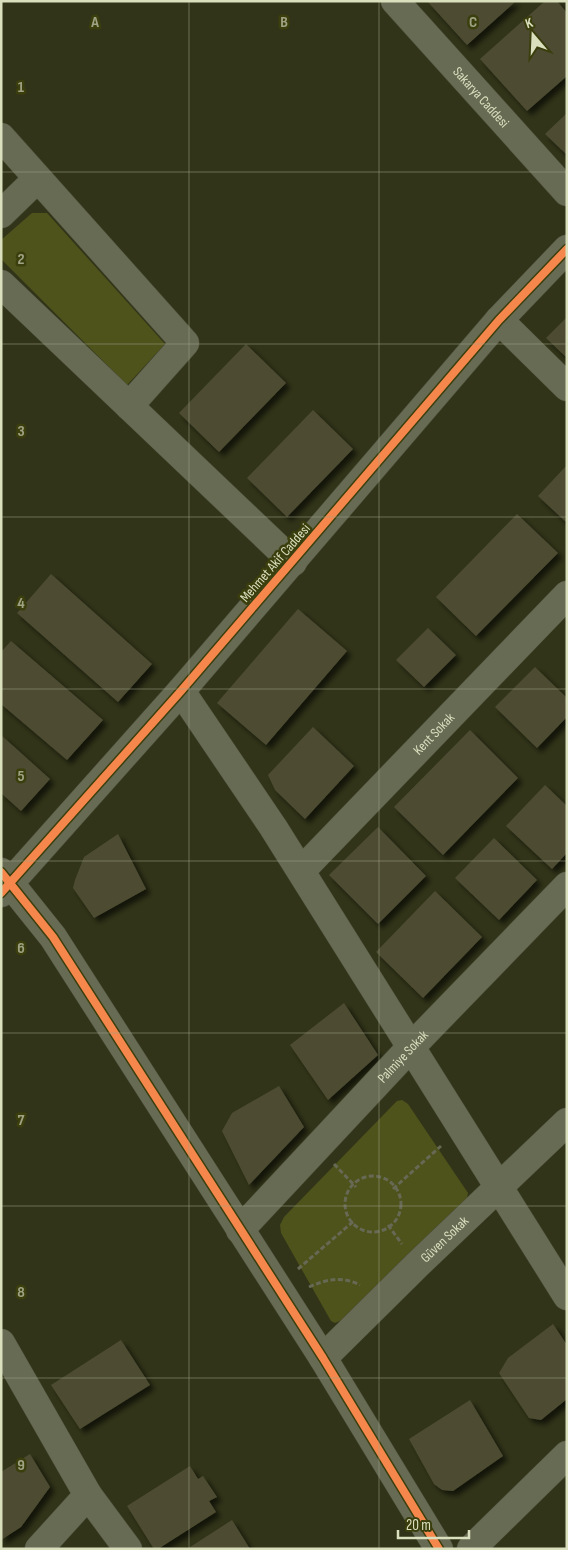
<svg xmlns="http://www.w3.org/2000/svg" width="568" height="1550" font-family="'Sofia Sans Condensed',sans-serif">
	<defs>
		<filter id="shadow"><feDropShadow dx="4.5" dy="4.5" stdDeviation="2.5" flood-color="#0009"/></filter>
	</defs>
	<rect width="100%" height="100%" fill="#313418"/>
	<g fill="#4e521b">
		<polygon points="32,213 47,213 165,344 127,385 1,259 1,240"/>
		<polygon points="402,1100 408,1104 468,1193 467,1198 342,1320 335,1323 331,1321 281,1233 280,1225 284,1217 393,1105 397,1101"/>
	</g>
	<g fill="#4d4c32" filter="url(#shadow)">
		<polygon points="427,1 516,1 467,45"/>
		<polygon points="545,1 557,1 567,13 567,76 527,111 480,59"/>
		<polygon points="567,113 567,155 545,134"/>
		<polygon points="567,317 567,358 546,338"/>
		<polygon points="246,344 286,383 219,452 179,413"/>
		<polygon points="313,410 353,449 287,517 247,478"/>
		<polygon points="567,465 567,523 538,496"/>
		<polygon points="517,514 558,553 476,636 436,597"/>
		<polygon points="51,574 152,664 118,702 17,613"/>
		<polygon points="298,609 347,651 266,745 217,703"/>
		<polygon points="428,628 456,655 424,687 396,660"/>
		<polygon points="11,641 103,720 67,760 1,704 1,652"/>
		<polygon points="535,667 567,698 567,717 537,748 495,707"/>
		<polygon points="313,727 354,766 305,819 275,790 268,775"/>
		<polygon points="470,730 518,778 443,855 394,807"/>
		<polygon points="1,735 50,779 21,811 1,793"/>
		<polygon points="545,785 567,806 567,853 552,869 506,826"/>
		<polygon points="378,827 426,876 378,924 329,875"/>
		<polygon points="118,834 146,889 94,918 73,888 75,880 84,857"/>
		<polygon points="494,838 537,880 499,920 455,878"/>
		<polygon points="435,891 482,937 423,998 376,952"/>
		<polygon points="344,1003 378,1055 328,1100 290,1045"/>
		<polygon points="279,1086 304,1127 249,1185 222,1131 232,1113"/>
		<polygon points="553,1324 567,1345 567,1399 541,1420 529,1418 499,1373 508,1358"/>
		<polygon points="121,1340 150,1385 80,1429 51,1385"/>
		<polygon points="470,1400 503,1456 453,1491 442,1490 434,1484 409,1439"/>
		<polygon points="30,1454 50,1487 21,1527 1,1540 1,1472"/>
		<polygon points="190,1466 198,1479 203,1476 217,1497 209,1501 216,1512 158,1549 154,1549 127,1506"/>
		<polygon points="232,1520 250,1549 187,1549"/>
	</g>
	<g fill="none" stroke-linecap="round" stroke-linejoin="round">
		<defs>
			<g id="minor">
				<polyline points="1,137 185,343 129,406"/>
				<polyline points="1,214 37,179"/>
				<polyline points="1,284 293,562"/>
				<polyline points="499,320 567,387"/>
				<polyline points="181,691 273,827 567,1296"/>
				<path id="s1" d="M301,871L567,595"/>
				<polyline points="1,872 53,937 323,1358 439,1549"/>
				<path id="s2" d="M240,1230L411,1047L567,886"/>
				<polyline points="1,1343 88,1495 128,1549"/>
				<path id="s3" d="M323,1358L418,1264L567,1122"/>
				<polyline points="39,1549 88,1495"/>
			</g>
			<g id="tertiary">
				<path id="s4" d="M395,1L567,192"/>
				<polyline points="1,893 181,691 499,320 567,249"/>
				<polyline points="471,1549 567,1455"/>
			</g>
		</defs>
		<use href="#minor" stroke="#4c4f38" stroke-width="29"/>
		<use href="#tertiary" stroke="#4c4f38" stroke-width="29"/>
		<g stroke="#676954" stroke-width="3" stroke-dasharray="5 2.5" stroke-linecap="butt">
			<polyline points="334,1164 356,1187"/>
			<circle cx="373" cy="1204" r="28"/>
			<polyline points="393,1189 441,1146"/>
			<polyline points="388,1225 402,1244"/>
			<polyline points="298,1269 355,1220"/>
			<path d="M309,1287C327,1279 342,1276 360,1285"/>
		</g>
		<use href="#minor" stroke="#686b54" stroke-width="28"/>
		<use href="#tertiary" stroke="#686b54" stroke-width="28"/>
		<defs>
			<g id="cycleway">
				<polyline points="1,872 53,937 323,1358 439,1549"/>
				<polyline points="1,893 181,691 499,320 567,249"/>
			</g>
		</defs>
		<use href="#cycleway" stroke="#3b3f0d" stroke-width="11"/>
		<use href="#cycleway" stroke="#f5874c" stroke-width="8"/>
	</g>
	<path fill="none" stroke="#9fa384" stroke-width="1" stroke-opacity="0.55" d="M189,1V1549M379,1V1549M1,172H567M1,344H567M1,517H567M1,689H567M1,861H567M1,1033H567M1,1206H567M1,1378H567"/>
	<g text-anchor="middle" dominant-baseline="central" stroke-width="5" stroke-linejoin="round" paint-order="stroke">
		<g font-size="14" fill="#dadfbe" stroke="#3b3f0d">
			<text stroke="none"><textPath href="#s4" startOffset="129">Sakarya Caddesi</textPath></text>
			<text transform="translate(275 563) rotate(-49)">Mehmet Akif Caddesi</text>
			<text stroke="none"><textPath href="#s1" startOffset="191">Kent Sokak</textPath></text>
			<text stroke="none"><textPath href="#s2" startOffset="238">Palmiye Sokak</textPath></text>
			<text stroke="none"><textPath href="#s3" startOffset="170">Güven Sokak</textPath></text>
		</g>
	</g>
	<g font-size="16" text-anchor="middle" font-weight="bold" fill="#9fa384" stroke="#3b3f0d" stroke-width="5" stroke-linejoin="round" paint-order="stroke">
		<text x="95" y="27">A</text>
		<text x="284" y="27">B</text>
		<text x="473" y="27">C</text>
		<text x="21" y="92">1</text>
		<text x="21" y="264">2</text>
		<text x="21" y="436">3</text>
		<text x="21" y="608">4</text>
		<text x="21" y="781">5</text>
		<text x="21" y="953">6</text>
		<text x="21" y="1125">7</text>
		<text x="21" y="1297">8</text>
		<text x="21" y="1470">9</text>
	</g>
	<rect width="568" height="1550" fill="none" stroke="#dadfbe" stroke-width="5"/>
	<g transform="translate(533 35) rotate(341)" stroke="#3b3f0d" stroke-width="4" paint-order="stroke">
	<path d="M0-4L9 19L0 12L-9 19Z" fill="#dadfbe"/>
	<text y="-8" font-size="14" font-weight="bold" text-anchor="middle" fill="#dadfbe">K</text>
	</g>
	<path d="M398 1530v8h71v-8" fill="none" stroke="#dadfbe" stroke-width="2.5"/>
	<text x="406" y="1530" font-size="15" fill="#dadfbe" stroke="#3b3f0d" stroke-width="4" paint-order="stroke">20 m</text>
</svg>
